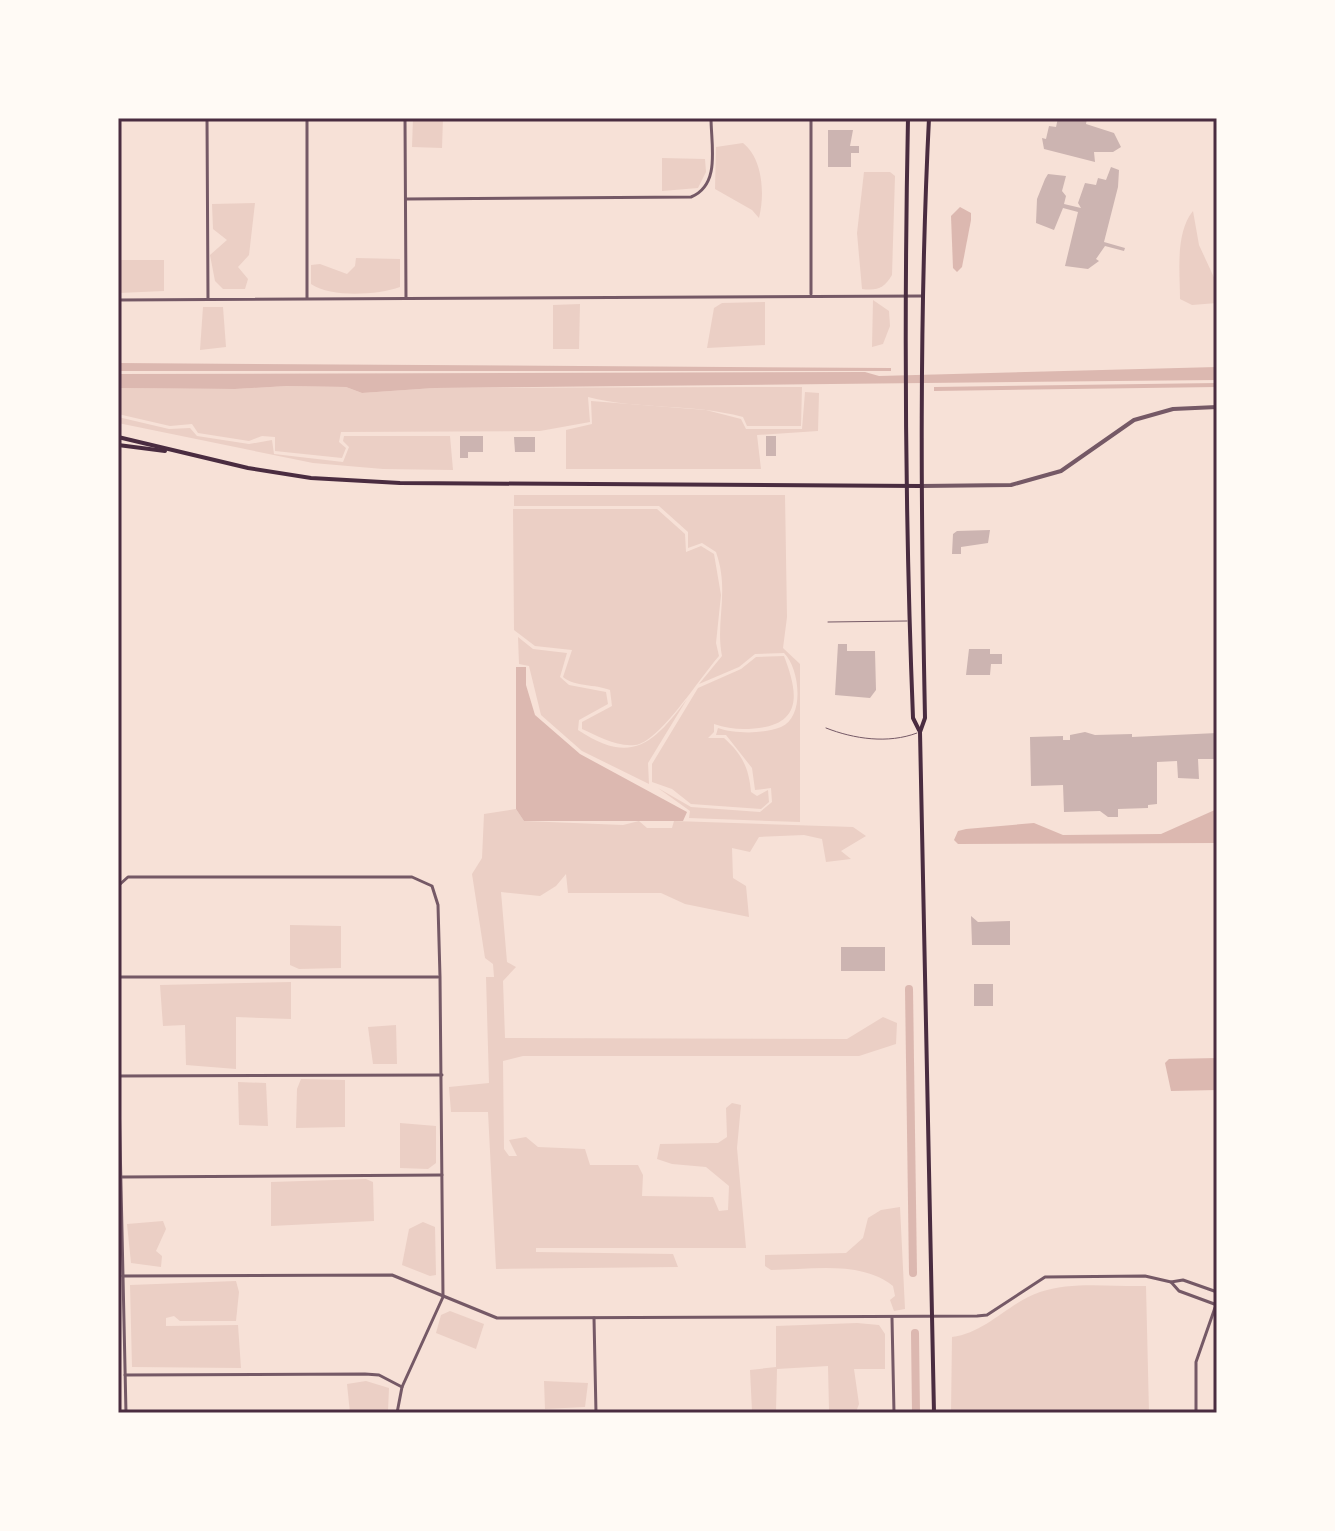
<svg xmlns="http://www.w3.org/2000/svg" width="1335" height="1531" font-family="'PT Serif',serif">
	<rect width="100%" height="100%" fill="#f7e1d7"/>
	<g fill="#ebcfc5">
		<polygon points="413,118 443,118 442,148 412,147"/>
		<path d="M743,143C763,159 765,194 759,218L752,210L715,189L716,147Z"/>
		<polygon points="662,158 705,159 706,172 698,188 662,191"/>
		<path d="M864,172H890L895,176L892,275C884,288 878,291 862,289L857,233Z"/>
		<polygon points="255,203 249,255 238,267 248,279 245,289 223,289 215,281 210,255 227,240 213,229 212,204"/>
		<path d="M1193,211L1199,245L1217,284V303L1192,305L1180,299C1180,272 1175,233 1193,211Z"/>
		<path d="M356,258L400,259V287C377,295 332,298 311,284V265L320,264L347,274L355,266Z"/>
		<polygon points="118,260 164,260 164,291 119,293"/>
		<polygon points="873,300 889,311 890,326 883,344 872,347"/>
		<polygon points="765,302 765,345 707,348 714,308 722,303"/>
		<polygon points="580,304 579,349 553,349 553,305"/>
		<polygon points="203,307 223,307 226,347 200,350"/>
		<path d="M287,386L346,387L362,393L434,388L802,387L801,426H747L743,417C691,403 638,410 588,397L590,422L540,431L341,432L339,442L346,448L342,458L275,451V437L262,436L249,441L198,433L192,424L170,426L118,414V388L235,389Z"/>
		<polygon points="805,392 819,393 818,431 757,435 761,469 566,469 566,430 592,424 591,401 706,410 741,419 746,429 802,429"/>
		<polygon points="118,417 169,429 190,428 197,436 249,444 272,440 274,454 343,462 349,447 343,441 344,436 450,436 453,470 383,469 313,463 118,423"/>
		<path d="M514,495H785L787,617L783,648L800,664V822L689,818L690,811L658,788L691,807L760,812L772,802L771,788L755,790L752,768L726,735H716L718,728C735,734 764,734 781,727C806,716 799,667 784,653L755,654L739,667L699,684L722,656C715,621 730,592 716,552L702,543L688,548V532L659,506H514Z"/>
		<path d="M513,509H657L685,534L686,552L701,546L714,554L721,595L716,643L719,656C701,676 659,743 635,745C616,747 598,736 582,729V722L612,706L610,690C595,684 575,687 563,677L572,650L535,646L514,630Z"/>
		<path d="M518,637L533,649L567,653L560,677L569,685L606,692L608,704L579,720L578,730C632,766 654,743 687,699L648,763L649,784L582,751L541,715L529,666L519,664Z"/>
		<path d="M784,656C795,685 805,719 765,727C748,730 731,730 714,724V732L708,738H724C742,754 749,768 751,792L757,796L768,790L769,802L761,809L691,804L672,789L652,782V764L698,688L741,669L756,657Z"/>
		<polygon points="516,809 524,821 623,825 639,821 647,828 672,828 674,821 853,827 866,836 841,851 851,859 826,862 822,839 804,835 759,837 750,852 732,848 733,878 746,886 749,917 685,904 661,893 568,893 566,874 556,886 540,896 501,892 507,962 516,967 503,981 505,1038 847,1039 883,1017 897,1023 896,1044 859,1056 523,1056 503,1061 504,1149 509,1156 517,1156 509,1140 526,1137 538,1147 585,1149 590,1165 638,1165 643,1175 642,1196 713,1197 719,1211 728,1210 729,1186 706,1167 672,1164 657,1159 660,1144 718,1143 727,1137 726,1108 732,1103 741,1105 737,1148 746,1248 536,1248 536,1252 673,1254 678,1267 496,1269 488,1112 451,1112 449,1087 489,1083 486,977 494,977 493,964 485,958 472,874 482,858 484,814"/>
		<polygon points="290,925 341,926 341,968 299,969 290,965"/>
		<polygon points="291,982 291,1019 236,1017 236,1069 186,1065 185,1025 163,1026 160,985"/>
		<polygon points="396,1025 397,1064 373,1064 368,1027"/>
		<polygon points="301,1079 345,1080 345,1127 296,1128 297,1089"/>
		<polygon points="238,1082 266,1083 268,1126 239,1125"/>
		<polygon points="400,1123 436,1126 436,1163 428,1169 400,1168"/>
		<polygon points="366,1179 373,1182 374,1221 271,1226 271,1182"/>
		<path d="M900,1207L905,1309L894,1311L890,1300L895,1296L893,1286C861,1260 810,1270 771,1270L765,1266V1255L846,1253L863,1238L868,1218L881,1210Z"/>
		<polygon points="163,1221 166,1229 156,1251 162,1256 161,1267 131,1263 127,1224"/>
		<polygon points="423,1222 435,1227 436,1275 430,1276 402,1265 409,1229"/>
		<polygon points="236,1281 239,1292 236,1321 180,1321 174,1316 166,1318 166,1326 238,1325 241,1368 132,1367 130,1285"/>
		<path d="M1146,1286L1149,1413H951L952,1337C986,1333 1008,1303 1040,1292C1072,1281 1113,1287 1146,1286Z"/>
		<polygon points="450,1311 484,1324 476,1349 436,1333 441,1315"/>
		<polygon points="857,1323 879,1325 885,1334 885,1369 854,1369 859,1404 856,1412 829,1410 828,1366 777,1369 776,1411 752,1411 750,1370 776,1367 776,1326"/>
		<polygon points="366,1381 389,1388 388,1411 350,1413 347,1384"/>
		<polygon points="544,1381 588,1383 585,1407 545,1409"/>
	</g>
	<g fill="#dcb8b0">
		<polygon points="960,207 971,213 971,220 962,267 957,272 953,268 951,216"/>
		<polygon points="118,363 891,368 891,371 118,371"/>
		<polygon points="1217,367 1217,380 434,388 362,393 346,387 287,386 235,389 118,388 118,374 865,372 879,376"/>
		<polygon points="1217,383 1217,387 934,391 934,387"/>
		<polygon points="516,667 526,667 526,685 535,715 580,754 687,812 683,821 524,821 516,809"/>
		<polygon points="1217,809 1217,843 958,844 954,840 958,831 966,829 1034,823 1063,835 1161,834"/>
		<polygon points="1217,1058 1217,1090 1171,1091 1165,1063 1169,1059"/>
	</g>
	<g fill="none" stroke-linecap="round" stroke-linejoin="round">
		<g stroke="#dcb8b0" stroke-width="8">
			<polyline points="909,989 913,1273"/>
			<polyline points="915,1333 916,1413"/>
		</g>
	</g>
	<g fill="#ccb4b1">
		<polygon points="1058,118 1087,118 1086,124 1114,133 1121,147 1113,152 1094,152 1095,162 1044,149 1042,138 1046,139 1049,126 1056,127"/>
		<polygon points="828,130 853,130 850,146 859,146 859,153 851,153 851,167 828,167"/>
		<polygon points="1111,167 1119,170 1118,187 1104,242 1125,248 1124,251 1105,246 1096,259 1099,261 1088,269 1065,266 1078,212 1063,208 1054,230 1036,223 1037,199 1045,179 1048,174 1066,176 1062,191 1066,196 1064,204 1081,208 1078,203 1085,183 1096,185 1098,178 1106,180"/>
		<polygon points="460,436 483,436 483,452 468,452 468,458 460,458"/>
		<rect x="766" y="436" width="10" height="20"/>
		<polygon points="514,437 535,437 535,452 515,452"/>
		<polygon points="990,530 988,543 961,547 961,554 952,554 953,534 957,531"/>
		<polygon points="838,644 847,644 847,651 875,651 876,690 870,698 835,695"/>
		<polygon points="969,649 990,649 990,654 1002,654 1002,664 991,664 990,675 966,675"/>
		<polygon points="1085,732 1095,735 1132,734 1132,737 1217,733 1217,759 1198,759 1199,779 1178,778 1177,761 1157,762 1157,804 1148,805 1148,808 1118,809 1118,817 1108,817 1100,811 1064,812 1063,785 1031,786 1030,737 1063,736 1063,740 1070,740 1070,735"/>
		<polygon points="971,916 978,922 1010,921 1010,945 972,945"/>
		<rect x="841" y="947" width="44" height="24"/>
		<rect x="974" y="984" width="19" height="22"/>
	</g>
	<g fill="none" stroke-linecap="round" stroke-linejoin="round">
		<g stroke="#755966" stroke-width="1">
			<polyline points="828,622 907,621"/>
			<path d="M826,728C854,739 888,744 917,733"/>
		</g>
		<g stroke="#755966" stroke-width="3">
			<polyline points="207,118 208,298"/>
			<polyline points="307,118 307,298"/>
			<polyline points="405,118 406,298"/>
			<polyline points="811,118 811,294"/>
			<path d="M406,199L691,197C721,185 711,145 711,118"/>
			<polyline points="118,300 922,296"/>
			<polyline points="118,886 128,877 412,877 432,886 438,905 440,977 443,1297 402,1387 397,1413"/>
			<polyline points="118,977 438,977"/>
			<polyline points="118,1050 126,1413"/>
			<polyline points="118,1076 442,1075"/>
			<polyline points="121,1177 442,1175"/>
			<polyline points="123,1276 392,1275 497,1318 977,1316 987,1315 1045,1277 1145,1276 1171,1282 1183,1280 1217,1292"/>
			<polyline points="1171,1282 1179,1291 1217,1305"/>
			<polyline points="594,1318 596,1413"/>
			<polyline points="892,1318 894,1413"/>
			<polyline points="125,1375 365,1374 379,1375 402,1387"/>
			<polyline points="1196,1413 1196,1362 1217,1302"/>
		</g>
		<polyline stroke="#755966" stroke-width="4" points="921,486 1011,485 1061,471 1134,420 1173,409 1217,407"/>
		<g stroke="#4a2c40" stroke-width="4">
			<path d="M908,118C904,318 905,518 913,718L919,730"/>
			<path d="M929,118C919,318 921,518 925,718L920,732L934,1413"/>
			<polyline points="118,437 248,468 311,478 400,483 921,486"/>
			<polyline points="118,445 165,451"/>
		</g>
	</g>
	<rect width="1335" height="1531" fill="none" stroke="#fffaf5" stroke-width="240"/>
	<rect x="120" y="120" width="1095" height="1291" fill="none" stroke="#4a2c40" stroke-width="3"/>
</svg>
